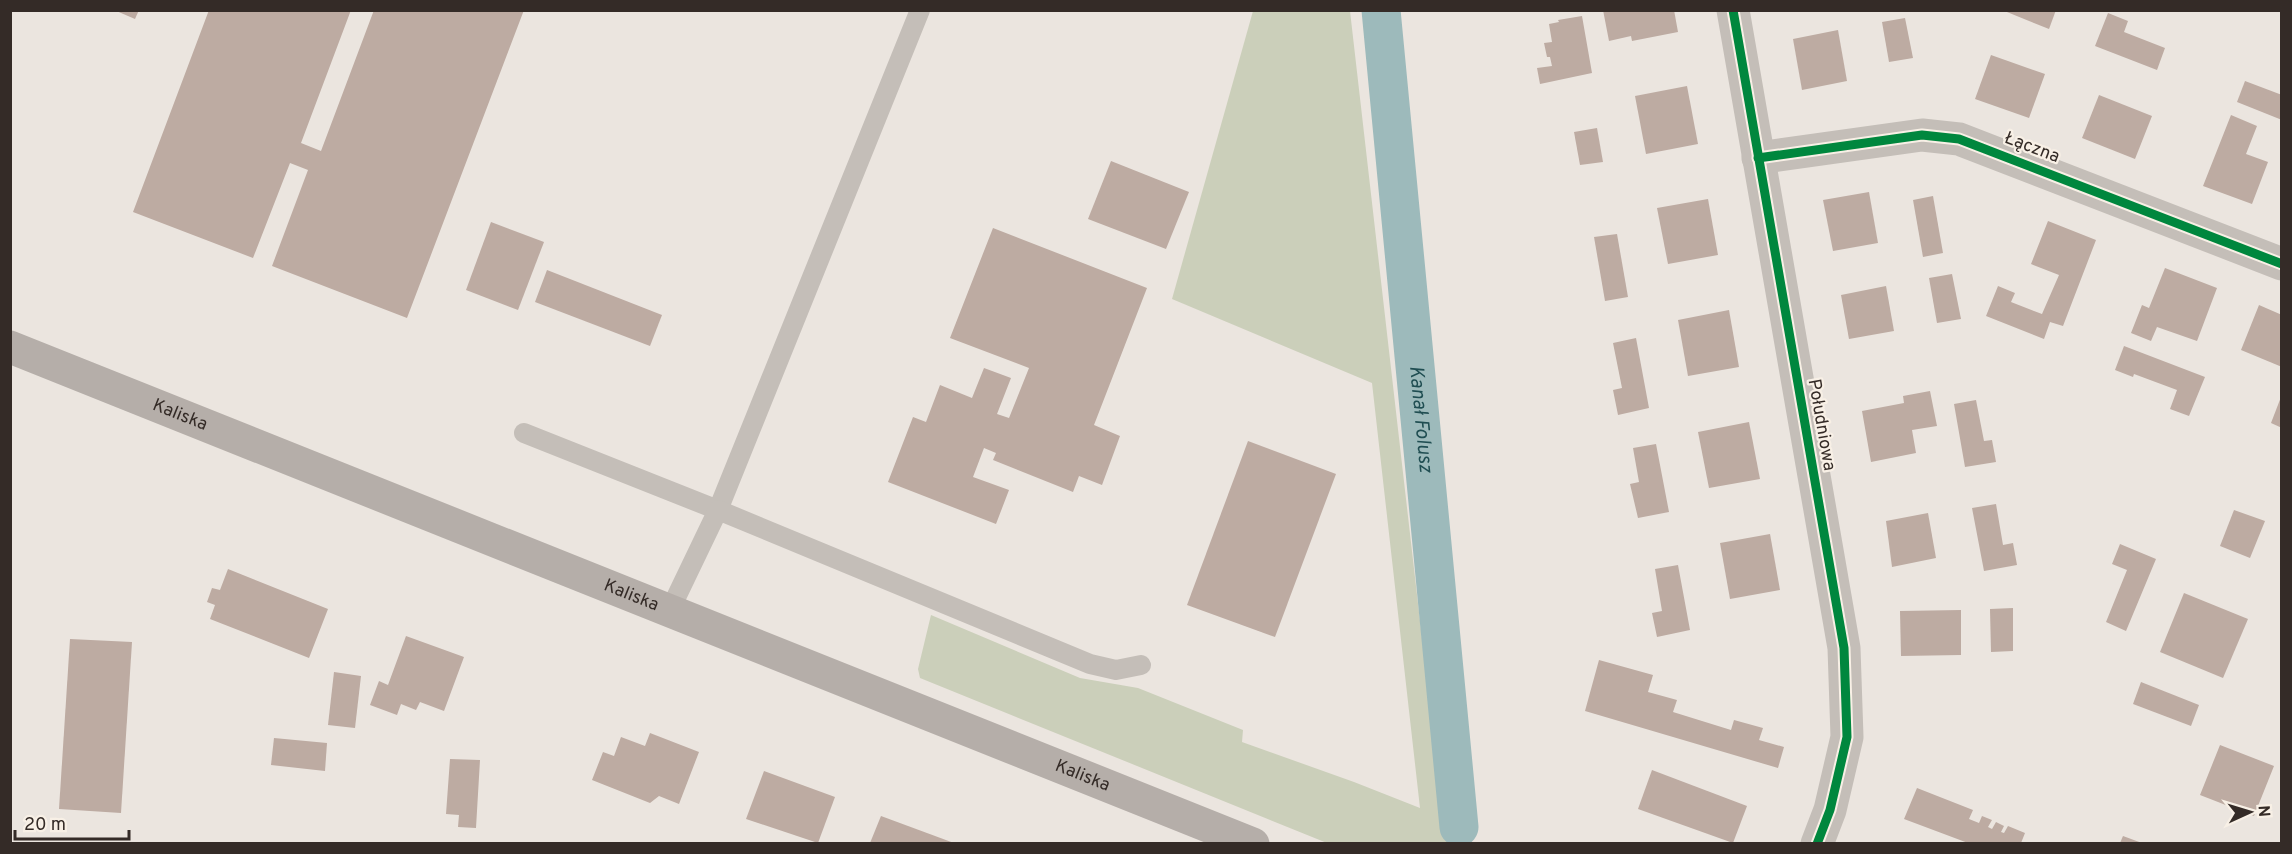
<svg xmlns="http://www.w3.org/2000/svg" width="2292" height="854" font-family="Overpass,sans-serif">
	<rect width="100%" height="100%" fill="#ebe5df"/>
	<polygon fill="#cbcfba" points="1253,11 1350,11 1444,830 1471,843 1327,843 920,678 918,669 931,615 1080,678 1138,688 1243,730 1242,742 1354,782 1420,808 1372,383 1172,299"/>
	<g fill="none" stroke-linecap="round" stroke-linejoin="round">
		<path stroke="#9dbabb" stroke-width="39" id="s1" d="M1381,10L1459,827"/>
	</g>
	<g fill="#bdaba2">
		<polygon points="114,10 139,10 135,19"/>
		<polygon points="209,10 351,10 301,143 321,151 374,10 524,10 407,318 272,266 308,170 290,163 253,258 133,212"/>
		<polygon points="1603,10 1674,10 1678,32 1632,41 1631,36 1609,41"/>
		<polygon points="2002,10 2056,10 2049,29"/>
		<polygon points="2108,13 2128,21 2124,32 2165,48 2157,70 2095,46"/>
		<polygon points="1582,16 1592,73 1540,84 1537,68 1552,66 1550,57 1547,57 1544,43 1552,42 1549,24 1559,22 1558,20"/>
		<polygon points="1905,18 1913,58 1889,62 1882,22"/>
		<polygon points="1838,30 1847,81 1802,90 1793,39"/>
		<polygon points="1991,55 2045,74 2029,118 1975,99"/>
		<polygon points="2245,81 2282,95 2282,120 2237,102"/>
		<polygon points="1687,86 1698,144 1646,154 1635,96"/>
		<polygon points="2099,95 2152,116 2135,159 2082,138"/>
		<polygon points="2231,115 2257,126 2246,154 2268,162 2252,204 2203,186"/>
		<polygon points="1597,128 1603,162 1580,165 1574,132"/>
		<polygon points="1111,161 1189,192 1166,249 1088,219"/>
		<polygon points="1869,192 1878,243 1833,251 1823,200"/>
		<polygon points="1933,196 1943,253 1923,257 1913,200"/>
		<polygon points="1708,199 1718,255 1668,264 1657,208"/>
		<polygon points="2048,221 2096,240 2063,326 2050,322 2044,339 1986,316 1998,286 2015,293 2011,302 2042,314 2059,275 2031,264"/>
		<polygon points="491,222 544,242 518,310 466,290"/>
		<polygon points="993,228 1147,288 1094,425 1120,436 1102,485 1079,476 1073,492 993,460 996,453 984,448 973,477 1009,490 996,524 888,482 913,417 926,422 940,385 972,398 984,368 1011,378 997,414 1009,418 1029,368 950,338"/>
		<polygon points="1617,234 1628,297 1605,301 1594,237"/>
		<polygon points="2165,268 2217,288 2197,341 2157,327 2151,341 2131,333 2142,305 2149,308"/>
		<polygon points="547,270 662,315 650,346 535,302"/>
		<polygon points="1952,274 1961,319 1937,323 1929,278"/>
		<polygon points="1886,286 1894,331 1849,339 1841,295"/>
		<polygon points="2259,305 2282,315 2282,367 2241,350"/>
		<polygon points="1729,310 1739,367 1688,376 1678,320"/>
		<polygon points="1636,338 1649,408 1618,415 1613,390 1622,388 1613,343"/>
		<polygon points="2124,346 2205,377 2189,416 2170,409 2177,390 2134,374 2133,377 2115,370"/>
		<polygon points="1930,391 1937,426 1912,430 1916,453 1871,462 1862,411 1904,403 1903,396"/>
		<polygon points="2281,397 2282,397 2282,428 2271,423"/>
		<polygon points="1976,400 1984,441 1992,440 1996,462 1965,467 1954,404"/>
		<polygon points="1749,422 1760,479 1709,488 1698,432"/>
		<polygon points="1248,441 1336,474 1275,637 1187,605"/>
		<polygon points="1656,444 1669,512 1638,518 1630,484 1639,482 1633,448"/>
		<polygon points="1996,504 2003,545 2013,543 2017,565 1984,571 1972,508"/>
		<polygon points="2234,510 2265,521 2250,558 2220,546"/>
		<polygon points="1928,513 1936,558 1892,567 1886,521"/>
		<polygon points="1770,534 1780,590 1730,599 1720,543"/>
		<polygon points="2120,544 2156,559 2126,631 2106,622 2127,570 2112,564"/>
		<polygon points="1678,565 1690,630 1657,637 1652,613 1662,611 1655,569"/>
		<polygon points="228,569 328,609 309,658 210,619 215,605 207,602 212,588 220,590"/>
		<polygon points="2184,593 2248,619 2223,678 2160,652"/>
		<polygon points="2013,608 2013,651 1991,652 1990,609"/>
		<polygon points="1961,610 1961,655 1901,656 1900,611"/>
		<polygon points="406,636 464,657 444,711 420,702 416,710 401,704 397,715 370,705 379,681 388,685"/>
		<polygon points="70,639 132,642 121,813 59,809"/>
		<polygon points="1599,660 1653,675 1648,692 1677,700 1673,712 1731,730 1734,720 1763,728 1759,740 1784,747 1778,768 1585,711"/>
		<polygon points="334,672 361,676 355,728 328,725"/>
		<polygon points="2141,682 2199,705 2191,726 2133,704"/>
		<polygon points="650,733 699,752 679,804 659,796 650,803 592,780 603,752 614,756 621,737 645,746"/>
		<polygon points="274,738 327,743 325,771 271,765"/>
		<polygon points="2220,745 2274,766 2254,816 2200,795"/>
		<polygon points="450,759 480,760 476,828 458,827 459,815 446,814"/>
		<polygon points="1652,770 1747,806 1733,843 1638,809"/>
		<polygon points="764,771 835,797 818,843 746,819"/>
		<polygon points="1917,788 1973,810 1969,819 1979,823 1982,816 1992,820 1988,827 1992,829 1996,822 2004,826 2001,832 2004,833 2008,826 2025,833 2021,843 1968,843 1904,819"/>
		<polygon points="881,816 954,843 870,843"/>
		<polygon points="2123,836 2142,843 2120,843"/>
	</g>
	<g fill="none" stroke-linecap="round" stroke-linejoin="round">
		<g stroke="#c4beb8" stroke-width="20">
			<polyline points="524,433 718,510 920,10"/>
			<polyline points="670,610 718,510 1090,664 1116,670 1141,665"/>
		</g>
		<g stroke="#c4beb8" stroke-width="33">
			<polyline points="1733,10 1844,648 1847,737 1830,810 1817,844"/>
			<polyline points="1758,158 1922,135 1959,139 2282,264"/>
		</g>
		<path stroke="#b5aea9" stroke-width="33" id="s2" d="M10,347L1253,844"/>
		<defs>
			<g id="cycleway">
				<polyline points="1733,10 1844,648 1847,737 1830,810 1817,844"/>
				<polyline points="1758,158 1922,135 1959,139 2282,264"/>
			</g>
		</defs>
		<use href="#cycleway" stroke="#f8f0e6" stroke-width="13"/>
		<use href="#cycleway" stroke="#00873e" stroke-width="9"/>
	</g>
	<g text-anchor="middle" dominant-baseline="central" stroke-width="4.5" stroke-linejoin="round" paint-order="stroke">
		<g font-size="18" fill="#342b27" stroke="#f8f0e6">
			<text transform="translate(2032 148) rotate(21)">Łączna</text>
			<text stroke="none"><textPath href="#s2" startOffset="183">Kaliska</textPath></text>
			<text transform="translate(1821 425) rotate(80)">Południowa</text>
			<text stroke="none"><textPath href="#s2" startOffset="669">Kaliska</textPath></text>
			<text stroke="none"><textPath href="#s2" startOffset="1155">Kaliska</textPath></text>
		</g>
		<g font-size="20" font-style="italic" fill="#204e52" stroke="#f8f0e6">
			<text stroke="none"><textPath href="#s1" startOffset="411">Kanał Folusz</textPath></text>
		</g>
	</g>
	<rect width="2292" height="854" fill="none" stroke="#342b27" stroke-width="24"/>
	<g transform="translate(2250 812) rotate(86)" stroke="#f8f0e6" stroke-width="4.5" paint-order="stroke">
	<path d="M0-4.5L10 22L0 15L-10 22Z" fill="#342b27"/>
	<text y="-9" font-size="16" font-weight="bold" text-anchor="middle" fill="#342b27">N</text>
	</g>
	<path d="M15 830v9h114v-9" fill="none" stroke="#342b27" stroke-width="3"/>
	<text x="24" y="830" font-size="18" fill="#342b27" stroke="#f8f0e6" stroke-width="4.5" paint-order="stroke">20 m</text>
</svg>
